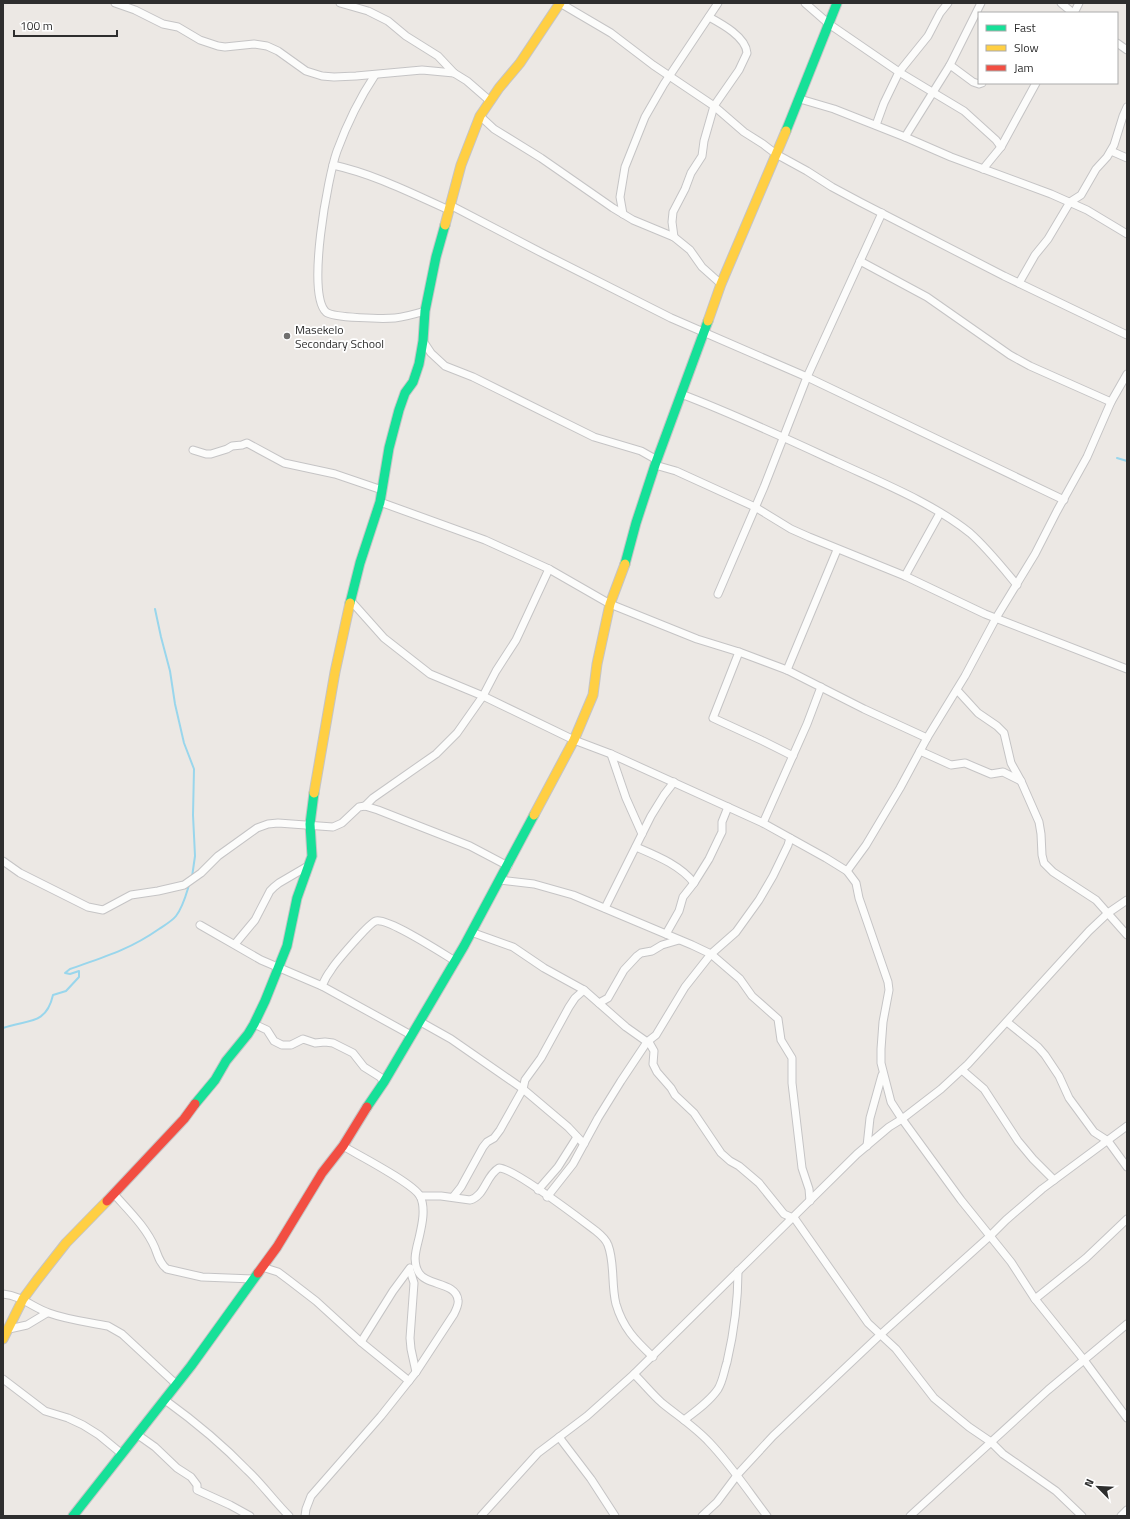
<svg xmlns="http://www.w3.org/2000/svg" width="1130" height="1519" font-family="'Titillium Web',sans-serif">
	<rect width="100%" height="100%" fill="#ece8e4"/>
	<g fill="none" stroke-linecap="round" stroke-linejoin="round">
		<g stroke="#99d6ec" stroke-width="2">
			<polyline points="1117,458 1127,461"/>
			<polyline points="155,609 161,637 170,671 175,704 184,743 194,769 193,815 195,856 192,877"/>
			<path d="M3,1028C27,1019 46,1026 53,995L66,991L79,977V971L70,974L65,973L70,969C104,957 129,950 159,929C165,925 172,921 176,916C183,907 186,895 189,885"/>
		</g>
		<defs>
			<g id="street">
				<polyline points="115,3 135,10 163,24 178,27 200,40 218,46 225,47 254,44 267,46 278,51 306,71 322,76 334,77 356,76 422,70 454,73 467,81 490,101"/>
				<polyline points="340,3 368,11 388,21 406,36 438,56 454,73"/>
				<polyline points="560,3 611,33 653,65 714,106 744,132 763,144 776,154 807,171 832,187 860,202 1004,276 1127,335"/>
				<polyline points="805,3 829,24 899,72 964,111 996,140 1001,147"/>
				<polyline points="1061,3 1073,13"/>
				<polyline points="1074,13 1079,3"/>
				<polyline points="1117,43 1127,50"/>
				<polyline points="950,65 973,82 979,84 982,83"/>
				<path d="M375,75C359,99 347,124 337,151C328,176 306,294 326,312C333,318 384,319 395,318C405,317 415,314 425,311"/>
				<polyline points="800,99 834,109 905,137 951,157 1051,194 1087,210 1127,234"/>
				<polyline points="480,116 494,129 541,158 613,208 633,220 674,237 690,250 702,267 721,284"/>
				<polyline points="876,125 884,103 899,72 928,36 940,13 948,3"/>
				<polyline points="905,137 950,65 981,3"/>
				<polyline points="1111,151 1127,158"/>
				<path d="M333,165C374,174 411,193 449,210"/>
				<polyline points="983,169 1001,147 1036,83"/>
				<polyline points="450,205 546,255 671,318 807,377 1064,500"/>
				<polyline points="623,214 620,197 625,167 645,117 664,84 718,3"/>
				<path d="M674,237L672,222L673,212L685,189L691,173L702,156L704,141L714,106L739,70L747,53C746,37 722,24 709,17"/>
				<polyline points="860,261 927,297 1010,355 1030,366 1111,402"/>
				<polyline points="1019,283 1035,255 1048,239 1070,202 1081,195 1096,169 1107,157 1114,145 1123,116 1127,107"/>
				<polyline points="423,341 431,353 445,366 473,377 594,437 641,451 657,460"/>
				<path d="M681,394C734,414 785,438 837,462C880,482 933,503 970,533C987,548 1002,567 1017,585"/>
				<polyline points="193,450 206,454 211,454 227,449 232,446 242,445 247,443 284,463 335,474 382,490"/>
				<polyline points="655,465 676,471 755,507 791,529 809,537 905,576 985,614 1127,669"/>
				<polyline points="380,502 485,540 549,569 610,604 697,639 739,652 787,670 864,709 927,738"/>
				<polyline points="905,576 940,513"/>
				<polyline points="718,594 764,487 807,377 882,213"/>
				<polyline points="351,601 384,638 430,674 483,696 574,740 611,754 763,823 826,858 847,871 856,883 859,898 888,982 889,990 883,1022 881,1049 881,1063 891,1102 902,1119 961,1200 1011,1262 1035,1299 1084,1360 1127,1418"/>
				<polyline points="739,652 713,718 763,741 793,756"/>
				<polyline points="787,670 837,550"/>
				<polyline points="957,690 978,713 997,726 1004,733 1011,763 1021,781 1039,822 1041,834 1042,855 1044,863 1053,872 1096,900 1127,935"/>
				<polyline points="920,751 951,765 965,763 991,774 1003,772 1021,781"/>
				<polyline points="611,754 626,798 642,834"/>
				<polyline points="365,806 373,798 436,754 457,733 483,696 496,671 516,640 549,569"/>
				<polyline points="763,823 807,724 821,687"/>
				<path d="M636,847C657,856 680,865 694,883"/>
				<polyline points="3,861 20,873 88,907 103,910 131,895 158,891 184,885 201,873 218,856 257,828 268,824 278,823 333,827 342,823 359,807 365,806 378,810 470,846 508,866"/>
				<polyline points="847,871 866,845 900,788 927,738 965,676 996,618 1035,554 1057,511 1087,457 1111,402 1127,374"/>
				<polyline points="500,880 534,884 573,895 692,945 711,954 740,979 752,996 778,1019 781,1040 792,1058 792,1083 802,1168 809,1189 810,1201"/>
				<polyline points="605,908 651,816 664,795 674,782"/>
				<polyline points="200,925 261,960 322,986 411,1035"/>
				<polyline points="471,932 513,947 544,968 584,990 626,1027 650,1044 654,1051 653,1064 657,1072 671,1088 675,1095 694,1113 721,1153 730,1161 739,1166 759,1183 784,1214 795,1219 868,1323 896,1349 934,1398 969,1427 991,1442 1003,1454 1056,1491 1082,1516"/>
				<polyline points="666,934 679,911 683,897 694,883 709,859 719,838 722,832 722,822 728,807"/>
				<polyline points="235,944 255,920 270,891 274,887 279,883 308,866"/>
				<path d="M322,986C324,981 327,975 331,970C335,963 370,922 376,921C388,918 442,953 455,961"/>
				<polyline points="599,1003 608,998 624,970 637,956 641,953 652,951 662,945 679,940"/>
				<polyline points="419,1021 451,1039 523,1089 568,1127 584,1144"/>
				<polyline points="1007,1022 1038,1047 1045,1055 1059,1076 1069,1098 1094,1132 1108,1141 1127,1167"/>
				<polyline points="254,1024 267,1030 274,1041 282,1045 291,1045 303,1039 315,1043 325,1042 333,1043 353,1053 364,1067 380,1077 384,1082"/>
				<polyline points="962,1070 984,1089 1018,1141 1033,1159 1054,1180"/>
				<polyline points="867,1146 870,1118 882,1075"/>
				<polyline points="538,1190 558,1167 577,1137"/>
				<path d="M114,1194C129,1211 146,1227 155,1248C158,1256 160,1264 167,1269L202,1277L253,1279"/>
				<path d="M420,1196H441L470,1200C485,1196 486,1175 499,1168C514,1168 580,1219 596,1231C601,1235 606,1239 608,1245C615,1263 611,1285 616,1304C623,1328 635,1340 653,1357"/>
				<polyline points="453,1197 461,1187 483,1147 487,1142 494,1138 500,1130 523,1089 525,1080 541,1058 569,1007 575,998 584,990"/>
				<polyline points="547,1197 573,1164 598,1118 621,1081 647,1042 656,1035 685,987 711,954 736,932 759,900 773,876 788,845 790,838"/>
				<polyline points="262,1267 278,1272 290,1281 316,1301 361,1342 409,1381"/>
				<polyline points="410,1270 414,1283 410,1338 411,1349 416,1372"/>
				<path d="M3,1294C22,1296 32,1307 49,1313C68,1320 88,1322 108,1326L122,1334L176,1384"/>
				<polyline points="1035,1299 1086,1258 1127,1219"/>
				<polyline points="9,1329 27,1325 47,1313"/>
				<polyline points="361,1342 393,1291 410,1268"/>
				<path d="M634,1374C644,1384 652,1394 662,1403C678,1416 695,1427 709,1442C731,1465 748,1491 767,1516"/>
				<polyline points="3,1379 45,1411 68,1418 83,1425 99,1435 122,1454"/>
				<path d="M165,1400C194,1421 222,1444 247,1470C262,1484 274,1501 289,1516"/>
				<path d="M684,1420C696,1411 710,1401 718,1389C723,1381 724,1371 727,1362C734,1332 738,1302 738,1271"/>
				<polyline points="138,1435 155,1447 177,1468 191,1477 197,1485 197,1490 230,1505 250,1516"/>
				<polyline points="559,1437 591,1479 615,1516"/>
				<path d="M305,1516L306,1509L311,1496L381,1416L416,1372L454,1314C456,1310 459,1304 458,1300C456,1282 427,1286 419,1273C412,1262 416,1250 419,1238C422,1225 426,1208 420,1196C413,1183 358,1155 343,1146"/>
				<polyline points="481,1516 538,1453 587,1416 634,1374 857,1154 889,1127 902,1119 941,1089 968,1064 1089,931 1108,913 1127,900"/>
				<polyline points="702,1516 717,1502 738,1474 773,1436 880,1335 990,1236 1006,1220 1042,1189 1127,1126"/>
				<polyline points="910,1516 1048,1390 1127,1324"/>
				<polyline points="1121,1516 1127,1510"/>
			</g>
			<g id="fast">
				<polyline points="786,131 837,3"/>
				<polyline points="625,564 636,523 655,465 708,321"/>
				<polyline points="350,603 360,563 380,502 389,448 399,410 405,393 413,382 419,364 423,341 425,311 436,257 445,225"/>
				<polyline points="195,1104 215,1080 226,1061 248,1034 254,1024 265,1001 287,946 297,898 312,856 310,824 314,793"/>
				<polyline points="367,1107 384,1082 464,946 534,815"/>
				<polyline points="73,1516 191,1366 258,1273"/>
			</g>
			<g id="slow">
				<polyline points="445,225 461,165 480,116 499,88 520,63 560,3"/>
				<polyline points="708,321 721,284 786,131"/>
				<polyline points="314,793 335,672 350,603"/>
				<polyline points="534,815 574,740 593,695 597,664 610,604 625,564"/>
				<polyline points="3,1339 23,1299 37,1280 66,1243 107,1201"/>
			</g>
			<g id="jam">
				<polyline points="107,1201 184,1119 195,1104"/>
				<polyline points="258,1273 277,1247 322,1173 343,1146 367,1107"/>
			</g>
		</defs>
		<use href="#street" stroke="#c5c4c5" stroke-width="9"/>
		<use href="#fast" stroke="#c5c4c5" stroke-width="11"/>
		<use href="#slow" stroke="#c5c4c5" stroke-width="11"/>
		<use href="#jam" stroke="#c5c4c5" stroke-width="11"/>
		<use href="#street" stroke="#fcfcfb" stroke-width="7"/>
		<use href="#fast" stroke="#16e098" stroke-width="9"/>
		<use href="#slow" stroke="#ffcf43" stroke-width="9"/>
		<use href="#jam" stroke="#f24e42" stroke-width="9"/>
	</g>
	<circle fill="#706f6e" stroke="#fff" stroke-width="1.5" cx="287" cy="336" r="4"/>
	<g text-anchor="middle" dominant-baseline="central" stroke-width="3.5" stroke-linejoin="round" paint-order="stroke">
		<g font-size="12" fill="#2e2e2e" stroke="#fff" text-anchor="start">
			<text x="295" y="329">Masekelo<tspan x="295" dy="14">Secondary School</tspan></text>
		</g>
	</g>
	<rect width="1130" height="1519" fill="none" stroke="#2e2e2e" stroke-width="8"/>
	<rect x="978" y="12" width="140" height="72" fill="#ffffff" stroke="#ababab"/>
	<rect x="986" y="25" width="20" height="6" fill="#16e098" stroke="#ababab"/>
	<text x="1014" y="32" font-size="12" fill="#2e2e2e">Fast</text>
	<rect x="986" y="45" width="20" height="6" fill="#ffcf43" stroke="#ababab"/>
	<text x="1014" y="52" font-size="12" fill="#2e2e2e">Slow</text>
	<rect x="986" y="65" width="20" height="6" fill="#f24e42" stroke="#ababab"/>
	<text x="1014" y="72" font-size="12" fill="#2e2e2e">Jam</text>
	<g transform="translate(1098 1487) rotate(294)" stroke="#ffffff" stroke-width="3" paint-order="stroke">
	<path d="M0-3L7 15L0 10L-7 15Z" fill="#2e2e2e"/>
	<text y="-6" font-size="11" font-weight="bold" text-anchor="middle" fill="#2e2e2e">N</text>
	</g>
	<path d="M14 30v6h103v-6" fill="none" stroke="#2e2e2e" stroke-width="2"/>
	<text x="20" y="30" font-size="12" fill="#2e2e2e" stroke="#ffffff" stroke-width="3" paint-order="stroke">100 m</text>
</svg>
